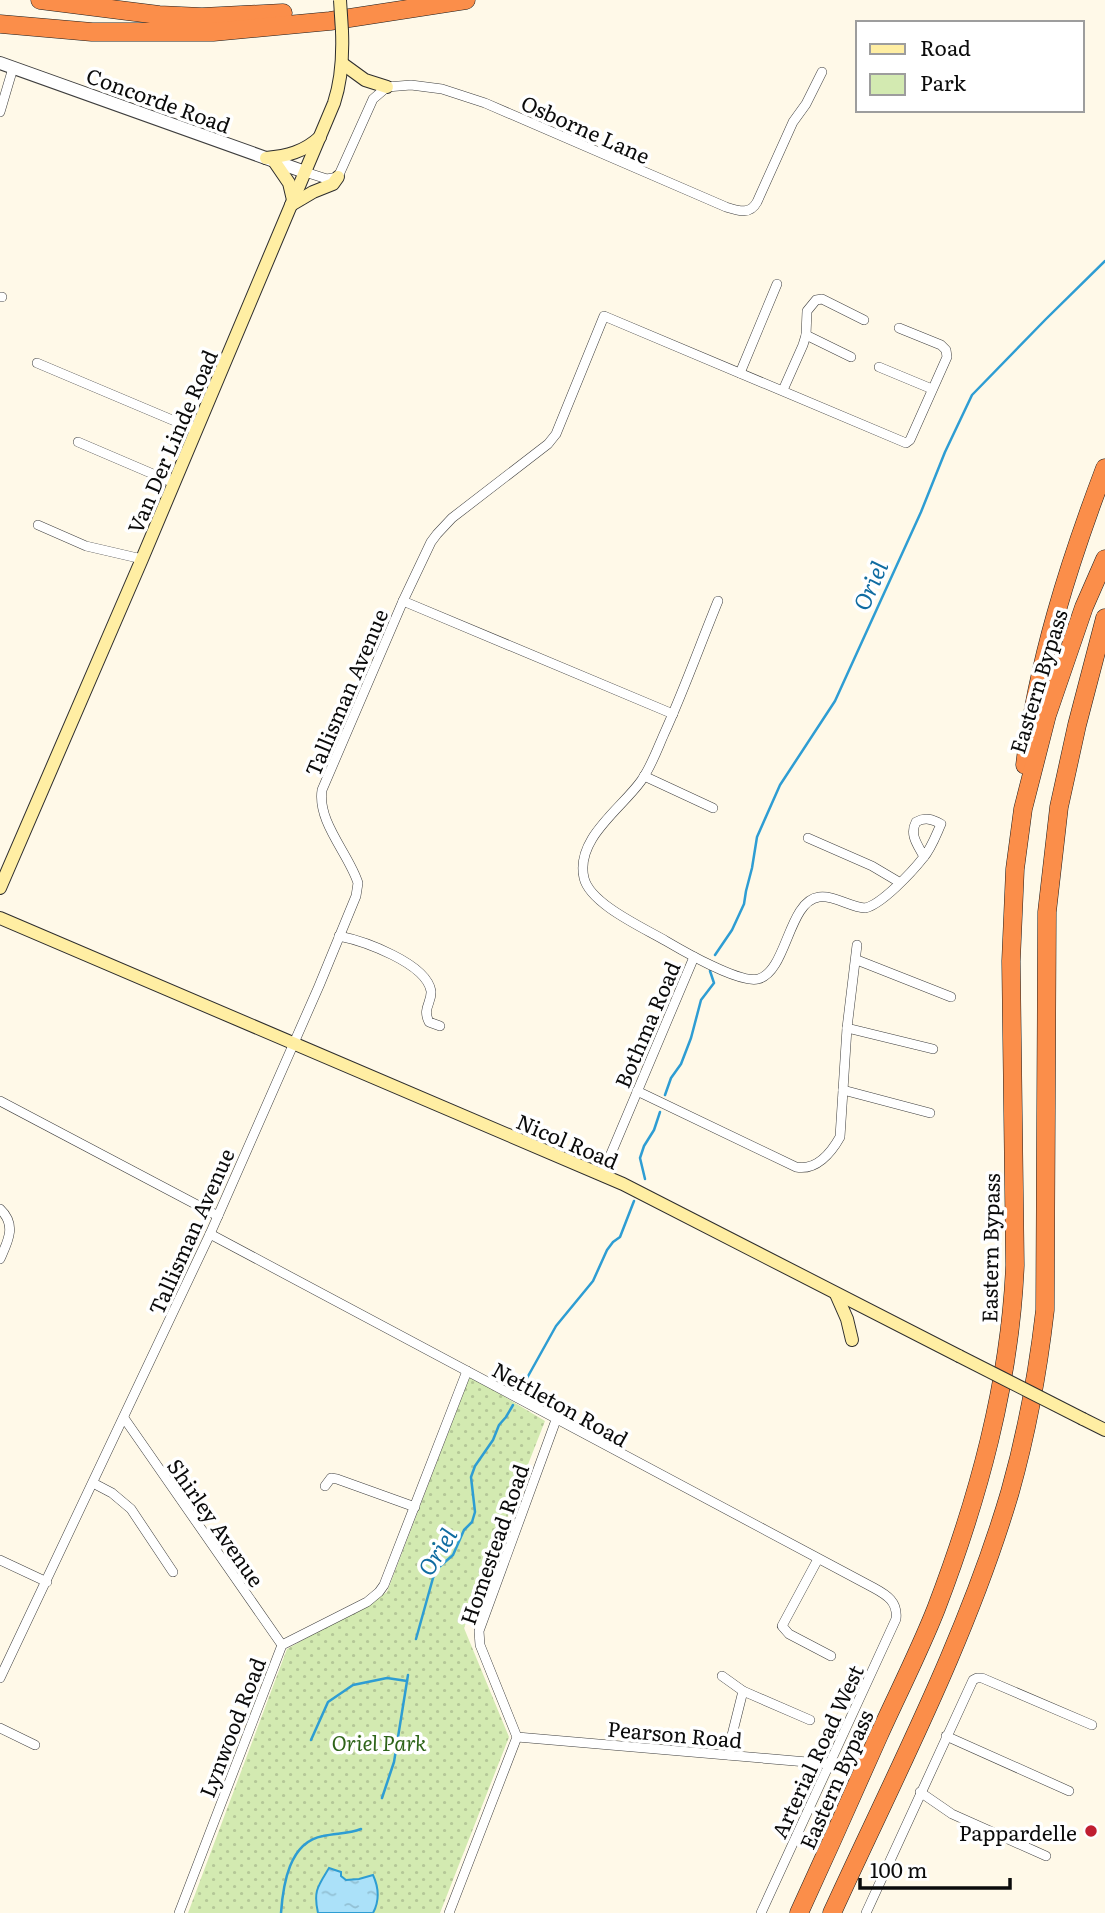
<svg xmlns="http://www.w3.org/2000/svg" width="1105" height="1913" font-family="Literata,serif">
	<defs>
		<pattern id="green-dots" width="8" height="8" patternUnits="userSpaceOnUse" patternTransform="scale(1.75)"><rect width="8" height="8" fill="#d3eab1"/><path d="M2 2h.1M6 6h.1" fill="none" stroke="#b4c797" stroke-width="1.8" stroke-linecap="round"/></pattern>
		<pattern id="water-ripples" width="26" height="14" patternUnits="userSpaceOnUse" patternTransform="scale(1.75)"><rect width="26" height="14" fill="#abe1f9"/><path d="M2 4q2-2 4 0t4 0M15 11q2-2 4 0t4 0" fill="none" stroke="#92c0d4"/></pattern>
	</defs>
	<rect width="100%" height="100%" fill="#fff9e8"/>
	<polygon fill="url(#green-dots)" points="470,1376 545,1421 464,1628 509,1737 440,1913 188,1913 287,1649 387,1592"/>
	<path fill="url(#water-ripples)" stroke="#2e9dd3" stroke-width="2" d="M329,1868L341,1872V1876L346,1880L359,1879L373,1875C379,1888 380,1900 373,1913H318C313,1891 318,1886 329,1868Z"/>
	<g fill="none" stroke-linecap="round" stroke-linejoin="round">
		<g stroke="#2e9dd3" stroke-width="2.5">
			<polyline points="715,955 732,930 744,904 746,891 752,868 757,837 780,785 835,701 921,512 945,452 972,395 1046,319 1105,261"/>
			<polyline points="665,1095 671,1078 681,1064 691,1038 701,1000 714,983 710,971"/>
			<polyline points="645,1179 640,1158 644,1146 654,1130 660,1112"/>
			<polyline points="522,1387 556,1326 593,1281 607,1250 613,1242 620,1237 634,1201"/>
			<polyline points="416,1639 433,1578 438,1568 453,1555 464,1530 472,1522 475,1512 471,1477 475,1466 493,1440 499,1425 506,1417 513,1405"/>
			<polyline points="311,1740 328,1702 353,1685 387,1678 407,1681"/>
			<polyline points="382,1798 394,1762 408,1675"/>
			<path d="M281,1913C283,1885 289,1842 323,1836C337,1833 348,1834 361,1829"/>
		</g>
		<defs>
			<g id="minor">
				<polyline points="0,112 13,68"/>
				<path d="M305,172L327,179L338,177L373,99L387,87L411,85L442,89L485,103L726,207C739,211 750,215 757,202L793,122L806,104L822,72"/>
				<polyline points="0,297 2,297"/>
				<polyline points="806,335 851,357"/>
				<polyline points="37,363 196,430"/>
				<polyline points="879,367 932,389"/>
				<polyline points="740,373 777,284"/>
				<polyline points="783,390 803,345 806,335 807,311 816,300 822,299 864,320"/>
				<polyline points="78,442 174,483"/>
				<polyline points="38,525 86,546 142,559"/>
				<polyline points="403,601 673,714"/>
				<path d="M718,601C700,645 684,690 664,734C657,750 651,767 641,781C621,809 575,839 584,878C590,904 644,928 666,941C683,951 740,984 758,979C787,972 788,901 819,897C834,895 850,907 865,908C881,905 912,872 923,858C931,849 936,835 941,824C932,819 925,817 916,822C909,835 918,845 924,857"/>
				<polyline points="644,776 713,808"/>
				<polyline points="808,838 872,866 899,882"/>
				<path d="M339,936C364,941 426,963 431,991C432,1003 422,1008 429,1022L440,1026"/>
				<polyline points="857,960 951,997"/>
				<polyline points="847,1028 933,1049"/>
				<polyline points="843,1090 930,1113"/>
				<path d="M637,1091L796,1167C816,1171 831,1153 840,1137L847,1028L857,945"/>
				<polyline points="0,1101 218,1216"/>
				<polyline points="602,1175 694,957"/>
				<path d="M0,1209C17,1225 8,1241 0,1259"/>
				<path d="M210,1234L874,1588C887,1595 898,1602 896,1619L761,1913"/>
				<polyline points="124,1418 282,1645"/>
				<polyline points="93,1483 112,1493 131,1509 173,1572"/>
				<polyline points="325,1486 331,1478 337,1479 415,1507"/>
				<polyline points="818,1559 782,1626 789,1634 831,1656"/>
				<polyline points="0,1560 47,1582"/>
				<polyline points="722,1676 743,1691 810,1720"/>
				<path d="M0,1678L210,1234L319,986L356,896L358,883C349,854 317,822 322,790L403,601L431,542L437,534L452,518L548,444L556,434L604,316L906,443L910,440L947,357L946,350L941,345L899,328"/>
				<polyline points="0,1728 35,1745"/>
				<polyline points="946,1736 1069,1791"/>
				<polyline points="517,1737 830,1764"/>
				<polyline points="729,1755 731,1739 743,1691"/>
				<polyline points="920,1792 952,1814 1046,1856"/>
				<polyline points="179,1913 282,1645 367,1602 379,1592 384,1585 467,1371"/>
				<polyline points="449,1913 517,1737 480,1645 479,1631 556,1420"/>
				<polyline points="866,1913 973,1680 977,1678 982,1678 1092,1725"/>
			</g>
			<polyline id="tertiary" points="0,63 305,172"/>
			<g id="secondary">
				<polyline points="343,64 365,80 387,87"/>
				<path d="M266,158C287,156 304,152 320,137"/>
				<polyline points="274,161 289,183 293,200"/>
				<polyline points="291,205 313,192 333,184 338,177"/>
				<path d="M0,888L142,559L334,103C342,79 343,56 342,31"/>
				<polyline points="0,918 623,1184 959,1356"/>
				<polyline points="836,1294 847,1319 852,1340"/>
				<polyline points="1083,1419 1105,1430"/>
			</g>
			<g id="motorway">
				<polyline points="40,0 159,15 202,17 283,13"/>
				<polyline points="0,24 92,32 213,32 330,21 466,0"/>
				<path d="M1025,765C1037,663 1069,563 1105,468"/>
				<path d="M799,1913C826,1854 853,1794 879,1735C898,1693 919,1652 936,1609C978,1499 1010,1384 1015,1265L1011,961L1015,869L1023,809L1047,715L1084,607L1105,559"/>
				<path d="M832,1913C895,1775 967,1638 1010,1492C1027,1432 1038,1371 1045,1310L1047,912L1059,807L1077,725L1105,618"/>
			</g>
		</defs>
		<use href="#minor" stroke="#3e3e3e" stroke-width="10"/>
		<use href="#tertiary" stroke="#3e3e3e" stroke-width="14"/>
		<use href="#secondary" stroke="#2d2d2d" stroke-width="14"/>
		<use href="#motorway" stroke="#1c1c1c" stroke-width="19"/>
		<use href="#minor" stroke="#fff" stroke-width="9"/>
		<use href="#tertiary" stroke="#fff" stroke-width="12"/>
		<use href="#secondary" stroke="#ffeea3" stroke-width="12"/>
		<use href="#motorway" stroke="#fb8e4a" stroke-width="18"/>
		<defs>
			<g id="secondary-bridge">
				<polyline points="340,0 342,31"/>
				<polyline points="959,1356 1083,1419"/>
			</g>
		</defs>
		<use href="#secondary-bridge" stroke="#2d2d2d" stroke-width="14" stroke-linecap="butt"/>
		<use href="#secondary-bridge" stroke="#ffeea3" stroke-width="12"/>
	</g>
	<circle fill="#c01e31" stroke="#fff" stroke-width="2.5" cx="1091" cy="1831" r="7"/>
	<g text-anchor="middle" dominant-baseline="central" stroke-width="7" stroke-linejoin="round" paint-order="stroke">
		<g font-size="21" fill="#0b0b0b" stroke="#fff">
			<text transform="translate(159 99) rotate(20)">Concorde Road</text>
			<text transform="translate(586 128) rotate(24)">Osborne Lane</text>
			<text transform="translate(171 441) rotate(-67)">Van Der Linde Road</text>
			<text transform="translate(1037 681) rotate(-73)">Eastern Bypass</text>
			<text transform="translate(345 692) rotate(-67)">Tallisman Avenue</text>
			<text transform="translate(646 1024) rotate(-67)">Bothma Road</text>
			<text transform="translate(568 1140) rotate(23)">Nicol Road</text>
			<text transform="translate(190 1231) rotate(-66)">Tallisman Avenue</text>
			<text transform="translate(989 1248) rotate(-89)">Eastern Bypass</text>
			<text transform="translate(561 1403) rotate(29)">Nettleton Road</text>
			<text transform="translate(217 1522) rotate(55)">Shirley Avenue</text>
			<text transform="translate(493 1544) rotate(-71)">Homestead Road</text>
			<text transform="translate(231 1727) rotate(-69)">Lynwood Road</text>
			<text transform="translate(675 1733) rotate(5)">Pearson Road</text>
			<text transform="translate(816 1751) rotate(-65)">Arterial Road West</text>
			<text transform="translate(835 1779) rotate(-66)">Eastern Bypass</text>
		</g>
		<g font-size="21" font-style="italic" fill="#2e6419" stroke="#fff">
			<text x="379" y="1741">Oriel Park</text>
		</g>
		<g font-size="21" fill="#0b0b0b" stroke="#fff" text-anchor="end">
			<text x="1077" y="1831">Pappardelle</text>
		</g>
		<g font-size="23" font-style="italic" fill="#106ca1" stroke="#fff">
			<text transform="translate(869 585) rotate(-66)">Oriel</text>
			<text transform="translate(436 1551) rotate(-58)">Oriel</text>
		</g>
	</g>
	<rect x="856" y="21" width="228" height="91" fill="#ffffff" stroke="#9d9d9d" stroke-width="2"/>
	<rect x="870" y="44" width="35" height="10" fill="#ffeea3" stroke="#9d9d9d" stroke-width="2"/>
	<text x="920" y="56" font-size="21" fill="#0b0b0b">Road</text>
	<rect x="870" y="74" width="35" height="21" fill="#d3eab1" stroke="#9d9d9d" stroke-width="2"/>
	<text x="920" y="91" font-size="21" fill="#0b0b0b">Park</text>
	<path d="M860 1878v10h150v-10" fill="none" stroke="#0b0b0b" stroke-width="3.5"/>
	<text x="870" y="1878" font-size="21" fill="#0b0b0b" stroke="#ffffff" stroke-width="5" paint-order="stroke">100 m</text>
</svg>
